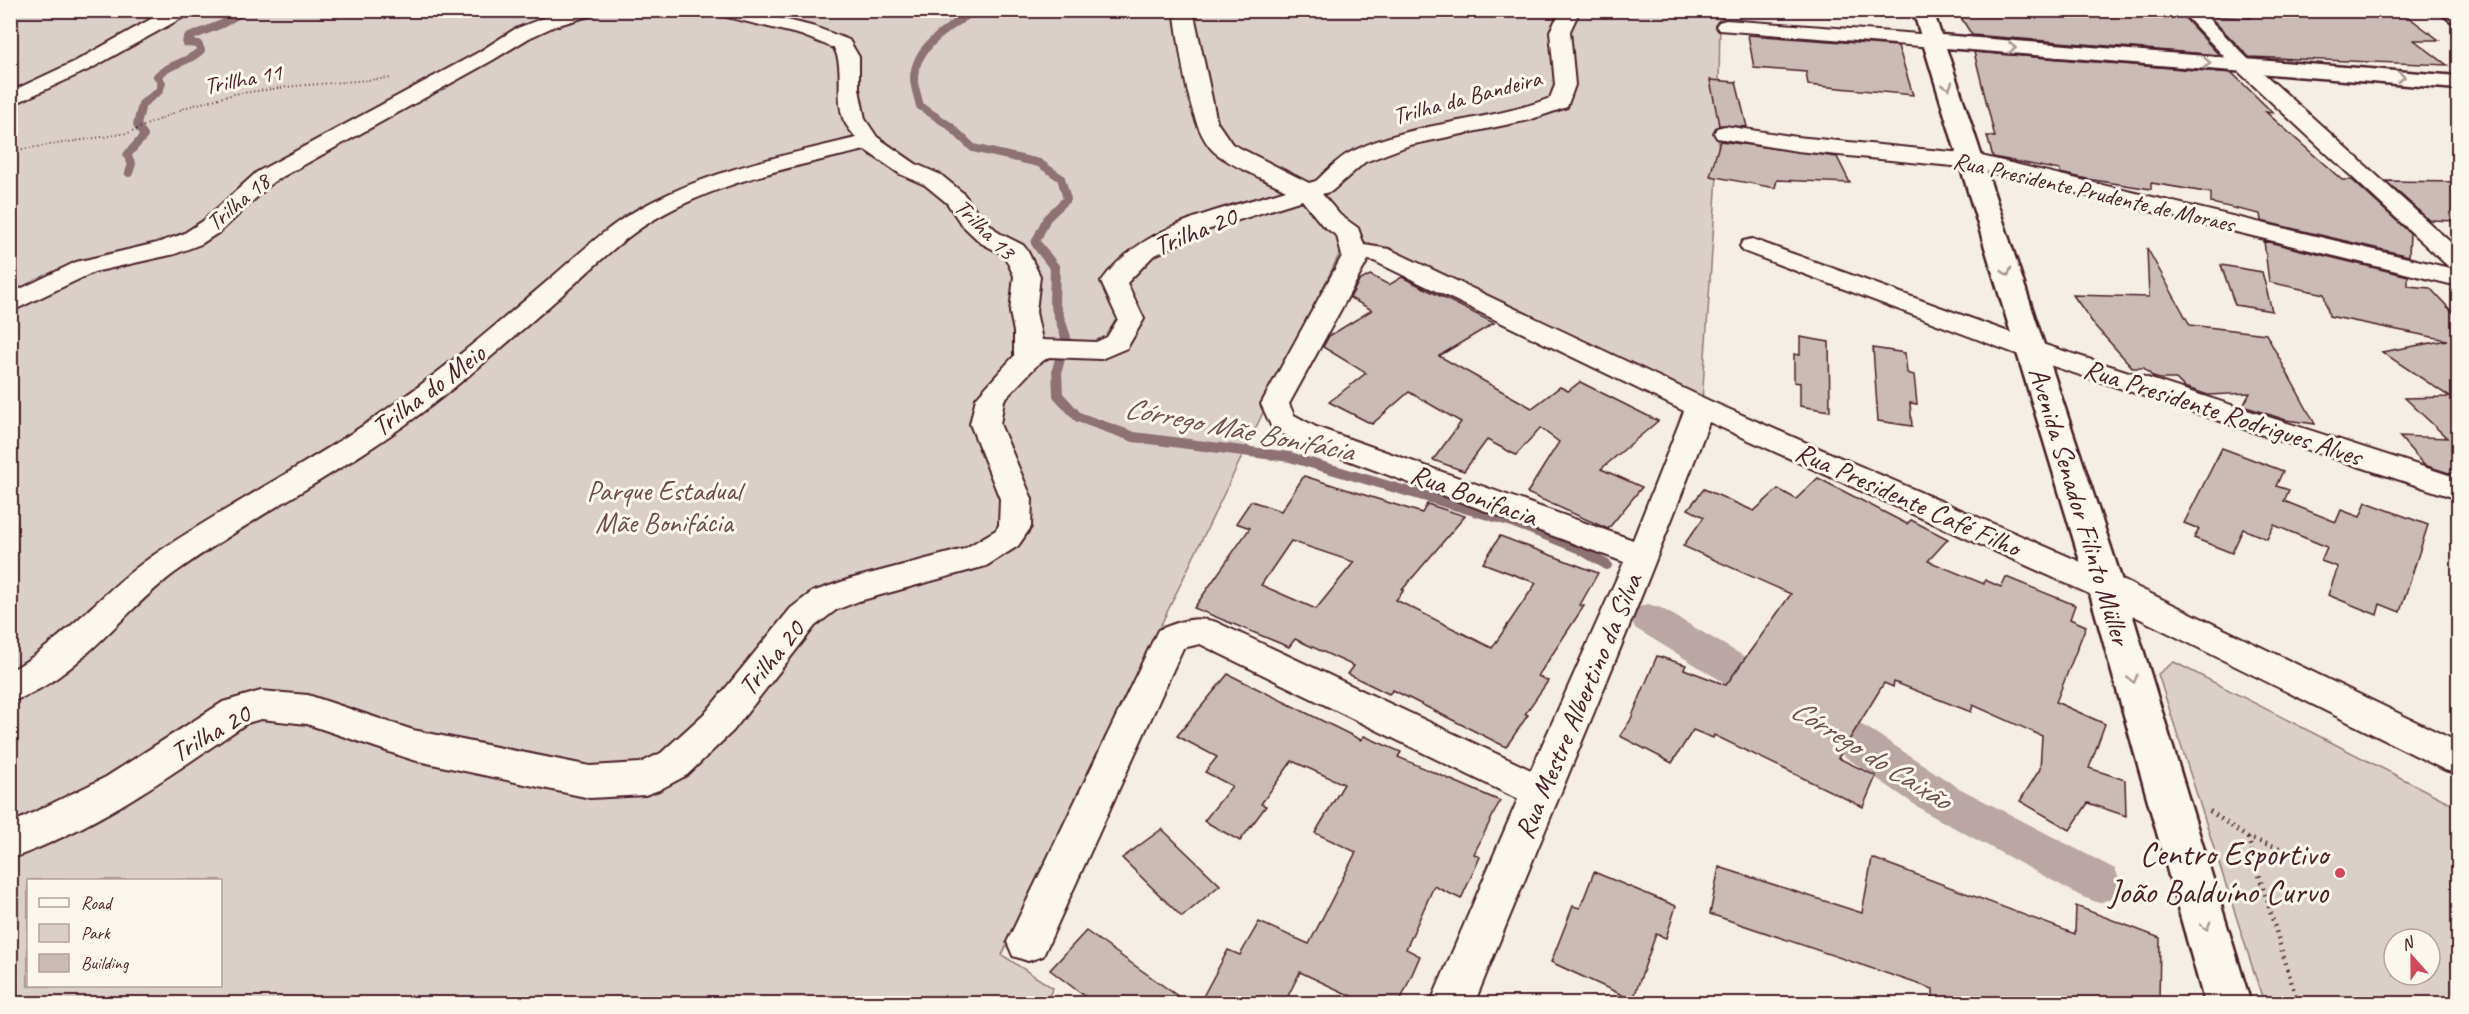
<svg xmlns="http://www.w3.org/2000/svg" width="2469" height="1014" font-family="Caveat,sans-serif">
	<rect width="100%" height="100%" fill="#f4eee4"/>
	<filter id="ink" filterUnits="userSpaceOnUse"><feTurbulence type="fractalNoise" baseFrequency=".0167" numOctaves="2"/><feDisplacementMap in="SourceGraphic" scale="12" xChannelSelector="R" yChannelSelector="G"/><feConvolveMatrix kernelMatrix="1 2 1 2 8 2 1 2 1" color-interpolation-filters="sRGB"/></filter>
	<g filter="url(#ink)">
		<g fill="#dbd0c9" stroke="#92787a" stroke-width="1.5" fill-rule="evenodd">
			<path d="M10,11H1720L1718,161L1702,402L1349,234L1002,955L1053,988L1045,1003H11ZM28,880H220V986H28Z"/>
			<path d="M2174,662L2458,807V1003H2264L2158,674ZM2394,939H2430V975H2394Z"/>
		</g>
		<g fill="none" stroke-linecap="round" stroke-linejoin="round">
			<g stroke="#8d7174" stroke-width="8">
				<path d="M975,10C951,27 915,45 914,78C914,87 918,97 920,106L950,126L973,148L1039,163L1061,178L1067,199L1047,218L1035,243L1039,248"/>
				<path d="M129,173L132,164L127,155L144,136L137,125L142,104L159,91L162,83L157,76C170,63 189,63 201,50L198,44L186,43L187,38L222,24L245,10"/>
			</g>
			<polyline stroke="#8d7174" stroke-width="10" points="1038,246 1055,268 1054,302 1066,337 1057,370 1058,395 1078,417 1134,437 1290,457 1512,522 1578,548 1607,565"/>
			<polygon fill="#baa7a5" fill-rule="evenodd" points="1648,604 1661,608 1874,732 1957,787 2115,869 2121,883 2115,897 2099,903 2083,897 1927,813 1844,756 1635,628 1629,618 1635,608"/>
		</g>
		<g fill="#cabbb6" stroke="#4a1f2b" stroke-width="1.5" fill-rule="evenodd">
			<polygon points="1956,10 2118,10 2182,15 2219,55 1972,35"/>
			<polygon points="2243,10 2399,10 2439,40 2414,40 2447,65 2249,57 2209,16 2251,18"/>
			<polygon points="1748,35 1898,46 1913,95 1808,85 1806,72 1754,68"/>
			<polygon points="1974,52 2232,73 2273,113 2266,112 2342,180 2352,180 2410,233 2409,256 2261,221 2260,214 2211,203 2211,193 2151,183 2151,189 2087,179 2060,173 2060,170 1993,157 1987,136 1995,137"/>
			<polygon points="1710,80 1736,82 1747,127 1719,125"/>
			<polygon points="1720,141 1837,157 1850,183 1777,180 1775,188 1710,176"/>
			<polygon points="2386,181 2458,182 2458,221 2429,220"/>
			<polygon points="2264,241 2408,276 2408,286 2430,288 2458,318 2458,476 2424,465 2399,436 2447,438 2405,398 2450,397 2382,352 2447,340 2329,316 2324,294 2269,282"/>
			<polygon points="2147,248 2190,325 2266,334 2315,424 2286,420 2243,406 2250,393 2208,395 2184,387 2176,379 2160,379 2153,377 2144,368 2133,368 2095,326 2073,295 2149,297"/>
			<polygon points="2221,265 2262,272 2272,311 2235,305"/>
			<polygon points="1370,275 1389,285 1402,277 1494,323 1439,356 1532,408 1560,387 1568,391 1580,382 1658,421 1601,469 1642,487 1608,529 1527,493 1559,442 1540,428 1516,455 1487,440 1464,471 1433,460 1461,422 1409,392 1372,424 1329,402 1366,373 1323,347 1329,336 1372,310 1350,298 1359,281"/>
			<polygon points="1800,337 1829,342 1830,411 1800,406 1800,383 1794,382 1794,354 1800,355"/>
			<polygon points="1873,348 1905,353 1907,373 1914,375 1917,404 1910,403 1912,426 1878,421"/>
			<polygon points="2222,448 2283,471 2276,486 2289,490 2284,501 2336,522 2341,510 2360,517 2366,502 2428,525 2400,612 2380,604 2377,615 2328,595 2338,567 2321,561 2327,547 2274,525 2267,539 2243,529 2232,553 2194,538 2199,529 2184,523"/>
			<path d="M1304,476L1422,513L1427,504L1465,516L1402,590H1404L1396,600L1492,648L1536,583L1483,563L1500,536L1598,573L1580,605L1584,606L1538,676L1548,681L1525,714L1528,715L1506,747L1393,690L1389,694L1348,674L1354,666L1295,639L1289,647L1194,608L1250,528L1236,523L1251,501L1281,511ZM1291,541L1354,562L1316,609L1261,585Z"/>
			<polygon points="1818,478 1907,524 1911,520 1948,539 1928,561 1984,584 1985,580 2001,587 2006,577 2075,605 2070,619 2086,626 2056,702 2105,724 2089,768 2125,780 2126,816 2088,803 2070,830 2020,801 2040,769 2042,736 1973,705 1971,712 1894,682 1893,687 1884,683 1838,758 1876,776 1863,807 1714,735 1713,738 1693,730 1672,763 1620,736 1630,721 1657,656 1686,665 1684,669 1726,685 1791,594 1683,546 1704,517 1688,509 1704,489 1754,511 1778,489 1796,499"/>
			<polygon points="1228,674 1361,740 1364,736 1401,752 1398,757 1500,801 1474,854 1480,857 1461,899 1434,886 1406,949 1420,956 1399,1004 1368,1004 1300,972 1284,1004 1199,1004 1228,950 1240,955 1259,922 1309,944 1356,852 1315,833 1344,784 1292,761 1261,804 1266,806 1240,841 1204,821 1232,786 1205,772 1217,757 1177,736"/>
			<polygon points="1162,829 1220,885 1182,917 1122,858"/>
			<polygon points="1872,858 2075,934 2076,906 2160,938 2159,1004 1933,1004 1933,989 1710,914 1719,867 1862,913"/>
			<polygon points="1594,872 1676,906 1666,938 1656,934 1633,1000 1551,962 1573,906 1580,908"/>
			<polygon points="1086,931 1189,1004 1095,1004 1050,970"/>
		</g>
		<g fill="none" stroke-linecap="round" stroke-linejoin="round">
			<defs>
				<g id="minor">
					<polygon points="167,10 191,10 189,14 90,69 10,106 10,92 76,61"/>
					<polygon points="564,10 598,10 596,14 555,26 529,38 493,60 273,182 221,231 201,244 175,254 94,272 10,312 10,294 76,262 157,243 183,234 203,221 257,172 479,52 515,29"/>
					<path d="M713,10H748L815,27L849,40L859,57V89L865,119L877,137L916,164L941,175L963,193L979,214L999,233L1023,245L1027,250L1040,276L1036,312L1042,340L1096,342L1107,337L1118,319L1101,282C1142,223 1222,210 1286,190C1265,179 1235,168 1217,154C1188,133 1180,46 1174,10H1193L1217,122L1232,144L1309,183L1316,181C1326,172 1338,158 1351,152C1413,121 1486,123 1550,98L1555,85L1550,31L1561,10H1580L1570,31L1575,85L1567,107L1529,120L1410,145L1365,162L1332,191L1322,194L1340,215L1358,228L1364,245L1389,249L1710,401L2118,578L2458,742V774L2445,770L2094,596L1709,422C1636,618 1552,810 1474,1004H1430L1518,799L1200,644L1183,648L1043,956L1028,961L1013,956L1007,942L1158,630C1178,622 1195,615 1216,622L1531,770L1624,562L1296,441L1272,428L1261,404L1342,256L1337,236L1322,225L1302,200L1207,230L1153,256L1127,283L1144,319L1127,348L1101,359L1049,357L1038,364L1004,400L1000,424L1032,499L1031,527L1018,546L986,566L859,601L836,610L815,626L733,731L687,775L659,790L645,795L590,798L413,760L307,724L261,719L247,723C172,774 97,828 10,859V824L106,777L223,702L261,691L308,695L413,730L590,766L640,763L661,753L707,711L791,608L812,592L850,579L964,549L996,530L999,525L1000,499L970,424L976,398L1014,356V332L1010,312L1014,276L1004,255L981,243L961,224L947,203L925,185L900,174L865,150C792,167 715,182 650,222C618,242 591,270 562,295C517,334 472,375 424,411C345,471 256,514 176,572C121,612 76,681 10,702V671C61,643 98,596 144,562C177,538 212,518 247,497C299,466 352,435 401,399C454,362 503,319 551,278C578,255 604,229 635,211C703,172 780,156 856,138C852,132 845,125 843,118C835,96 845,68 834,48L801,35L715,14ZM1368,260L1374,261L1684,411L1633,540L1316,427L1294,415L1289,404Z"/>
					<polygon points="2180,10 2200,10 2251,62 2458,249 2458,269 2449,267 2237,70"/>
					<polygon points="1726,20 1933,35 1940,37 1943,41 1940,45 1933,47 1719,30 1716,26 1719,22"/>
					<polygon points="1725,126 1797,137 1973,154 2458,270 2458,286 1973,168 1797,151 1717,138 1714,133 1717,128"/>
					<polygon points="1752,239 2042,344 2458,478 2458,499 2022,356 1743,251 1740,246 1743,241"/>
				</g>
				<g id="tertiary">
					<polygon points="1913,10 1933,10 1941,35 2458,76 2458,89 1946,48 2124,587 2251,1004 2205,1004 2088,587"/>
					<polygon points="2437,10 2458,10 2458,23 2451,21"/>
				</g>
			</defs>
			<use href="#minor" stroke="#4a1f2b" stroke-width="4"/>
			<use href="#tertiary" stroke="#4a1f2b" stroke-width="5"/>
			<polyline stroke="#4a1f2b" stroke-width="2" stroke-dasharray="1 3" stroke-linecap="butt" points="10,151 128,133 187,107 234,94 295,86 392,78"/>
			<g stroke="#4a1f2b" stroke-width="4.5" stroke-dasharray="1.5 5" stroke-linecap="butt">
				<polyline points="2210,811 2248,838 2286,850"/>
				<polyline points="2248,838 2298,1004"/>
			</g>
			<use href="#minor" fill="#fbf7ec" fill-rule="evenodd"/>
			<use href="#tertiary" fill="#fbf7ec" fill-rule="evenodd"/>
		</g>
		<defs><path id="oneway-chevron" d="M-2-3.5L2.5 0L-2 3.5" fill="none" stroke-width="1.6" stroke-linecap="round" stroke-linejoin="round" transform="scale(1.5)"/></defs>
		<g stroke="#ab9695">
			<use href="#oneway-chevron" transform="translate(2012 48) rotate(4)"/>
			<use href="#oneway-chevron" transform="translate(2207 63) rotate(4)"/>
			<use href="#oneway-chevron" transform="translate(2401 77) rotate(4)"/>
			<use href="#oneway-chevron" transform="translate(1948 86) rotate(72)"/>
			<use href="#oneway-chevron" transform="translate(2007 272) rotate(73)"/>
			<use href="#oneway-chevron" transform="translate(2133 679) rotate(74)"/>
			<use href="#oneway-chevron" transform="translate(2206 926) rotate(74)"/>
		</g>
	</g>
	<circle fill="#d1495b" stroke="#fbf7ec" stroke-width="2" cx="2340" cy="873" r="6"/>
	<g text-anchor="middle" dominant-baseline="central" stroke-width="6" stroke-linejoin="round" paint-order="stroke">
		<g font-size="24" fill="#4a1f2b" stroke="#fbf7ec">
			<text transform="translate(243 79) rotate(-11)">Trillha 11</text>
			<text transform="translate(1467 97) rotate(-15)">Trilha da Bandeira</text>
			<text transform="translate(2094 192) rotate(13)">Rua Presidente Prudente de Moraes</text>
			<text transform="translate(238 202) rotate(-40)">Trilha 18</text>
			<text transform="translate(985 229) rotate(45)">Trilha 13</text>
		</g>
		<g font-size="28" fill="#4a1f2b" stroke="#fbf7ec">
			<text transform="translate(1195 231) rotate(-22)">Trilha 20</text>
			<text transform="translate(428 390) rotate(-37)">Trilha do Meio</text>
			<text transform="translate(2223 412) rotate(18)">Rua Presidente Rodrigues Alves</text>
			<text transform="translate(1474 495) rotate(20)">Rua Bonifacia</text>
			<text transform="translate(1908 499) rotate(24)">Rua Presidente Café Filho</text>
			<text transform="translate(2080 506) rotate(73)">Avenida Senador Filinto Müller</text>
			<text transform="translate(771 658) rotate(-51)">Trilha 20</text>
			<text transform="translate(1578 706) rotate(-67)">Rua Mestre Albertino da Silva</text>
			<text transform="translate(210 733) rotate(-30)">Trilha 20</text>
		</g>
		<g font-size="28" fill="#6e4b52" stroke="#fbf7ec">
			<text x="664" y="490">Parque Estadual<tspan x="664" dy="32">Mãe Bonifácia</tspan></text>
		</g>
		<g font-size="30" font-style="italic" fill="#714f56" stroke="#fbf7ec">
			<text transform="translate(1239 429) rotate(11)">Córrego Mãe Bonifácia</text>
			<text transform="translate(1871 754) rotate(32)">Córrego do Caixão</text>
		</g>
		<g font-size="33" fill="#4a1f2b" stroke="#fbf7ec" text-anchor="end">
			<text x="2328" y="854">Centro Esportivo<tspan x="2328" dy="38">João Balduíno Curvo</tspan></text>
		</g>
	</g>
	<rect width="2469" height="1014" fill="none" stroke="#fbf7ec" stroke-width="36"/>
	<rect x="18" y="18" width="2433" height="978" fill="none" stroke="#4a1f2b" stroke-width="2" filter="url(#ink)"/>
	<rect x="27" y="879" width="195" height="108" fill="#fbf7ec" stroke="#b4a19f" stroke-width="1.5"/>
	<rect x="39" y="898" width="30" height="9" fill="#fbf7ec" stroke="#b4a19f" stroke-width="1.5"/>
	<text x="81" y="909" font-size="18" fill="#4a1f2b">Road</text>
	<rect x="39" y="924" width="30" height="18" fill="#dbd0c9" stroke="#b4a19f" stroke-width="1.5"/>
	<text x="81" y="939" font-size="18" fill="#4a1f2b">Park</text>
	<rect x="39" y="954" width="30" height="18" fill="#cabbb6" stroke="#b4a19f" stroke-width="1.5"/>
	<text x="81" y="969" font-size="18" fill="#4a1f2b">Building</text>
	<g transform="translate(2412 957) rotate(339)"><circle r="28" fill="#fbf7ec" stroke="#b4a19f" stroke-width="1.5"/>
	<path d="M0-4.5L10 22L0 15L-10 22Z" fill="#d1495b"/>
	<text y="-9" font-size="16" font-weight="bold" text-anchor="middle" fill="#4a1f2b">N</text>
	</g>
</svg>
